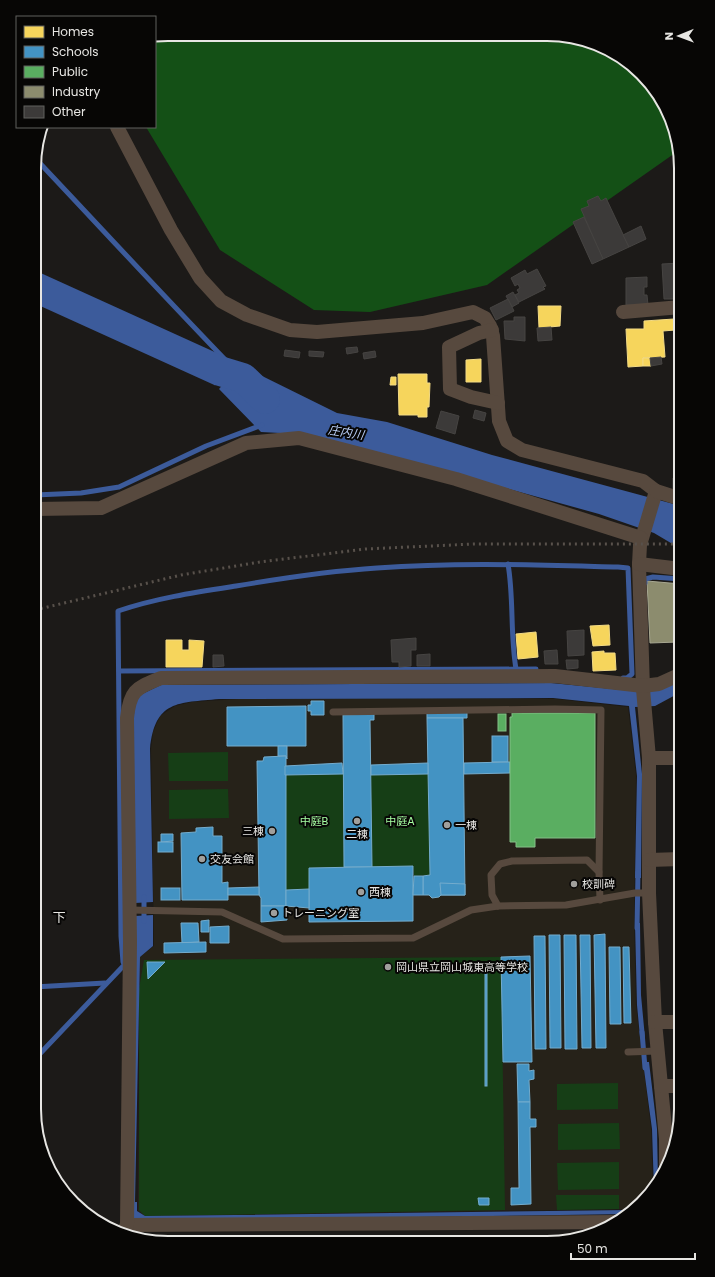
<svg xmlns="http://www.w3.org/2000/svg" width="715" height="1277" font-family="Poppins,'Noto Sans JP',sans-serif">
	<rect width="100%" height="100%" fill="#1c1a18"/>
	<polygon fill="#262219" points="253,698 556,699 628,707 636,776 634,923 636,1005 651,1129 653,1190 638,1205 628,1209 145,1216 138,1211 140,957 154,946 151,749 153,732 160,716 175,706 192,702"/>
	<g fill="#163e16">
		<polygon points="228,752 228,781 169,781 168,753"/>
		<polygon points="343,774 344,867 309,868 309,889 286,890 285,775"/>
		<polygon points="428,774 430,875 414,876 413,867 372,867 371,775"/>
		<polygon points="228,789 229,818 169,819 169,790"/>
		<polygon points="501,957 505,1210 145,1216 139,1210 139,989 144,960"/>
		<polygon points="618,1083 618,1109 557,1110 557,1084"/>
		<polygon points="619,1123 620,1149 558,1150 558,1124"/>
		<polygon points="619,1162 619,1189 558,1190 557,1163"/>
		<polygon points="556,1195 619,1195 619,1209 557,1210"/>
	</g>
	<polygon fill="#145016" points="168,34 573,37 635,67 674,124 678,151 487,285 370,312 314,310 220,250 146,127 155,127 155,36"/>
	<g fill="#3c5b9b">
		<polygon points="240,365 337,413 387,422 492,455 681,506 681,549 654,533 599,514 412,462 299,434 261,432 219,389"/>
		<path d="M681,676V692L655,706L635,707L642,774L641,878H635L637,776L629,706L553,698L219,699C178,703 155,700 150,749L153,902L135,903L132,744L135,700L138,696L161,685L551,683L633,691Z"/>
		<polygon points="153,915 153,946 140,957 135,1202 137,1202 137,1211 145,1216 630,1210 636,1207 629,1214 136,1221 132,1216 135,916"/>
		<polygon points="635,923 640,923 641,995 645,1038 640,1037 637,1005"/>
		<polygon points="643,1062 649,1062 657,1129 658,1182 654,1190 652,1129"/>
	</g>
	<g fill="#f6d55c" stroke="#f2da84">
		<polygon points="676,155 679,155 681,168 681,204 677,205"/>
		<polygon points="538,306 561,306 560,326 539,328"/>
		<polygon points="674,319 675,330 663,331 665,357 643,358 643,366 628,367 626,329 644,329 644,321"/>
		<polygon points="643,358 650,358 651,366 643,366"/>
		<polygon points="481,359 481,382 466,382 466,360"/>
		<polygon points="398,374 427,374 427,383 430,383 429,407 427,407 427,417 418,417 418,415 399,415"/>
		<polygon points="391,377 396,377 396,385 390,385"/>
		<polygon points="609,625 610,645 593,646 590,626"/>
		<polygon points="536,632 538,657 518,659 516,634"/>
		<polygon points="166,640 182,640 182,650 189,650 189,640 204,641 202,667 166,667"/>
		<polygon points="604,651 604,653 615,653 616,670 593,671 592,652"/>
	</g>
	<g fill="#4393c3" stroke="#74accd">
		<polygon points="311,701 324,701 324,715 311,715 311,711 308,711 308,705 311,705"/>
		<polygon points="306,706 306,746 227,746 227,707"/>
		<polygon points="467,712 467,718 427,718 427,713"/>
		<polygon points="374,714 374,720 370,720 372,867 344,867 343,715"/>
		<polygon points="427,718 463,718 465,895 441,895 439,897 432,898 429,895 423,895 423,876 430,875"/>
		<rect x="492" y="736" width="16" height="26"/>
		<polygon points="278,746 287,746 287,759 286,756 278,756"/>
		<polygon points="286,756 286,906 261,906 261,898 259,895 257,761 263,761 264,757"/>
		<polygon points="510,762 510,773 464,774 464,763"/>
		<polygon points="342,763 343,774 285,775 285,766"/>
		<polygon points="428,763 428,774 371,775 371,765"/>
		<polygon points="213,827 213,836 222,836 222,883 228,882 228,900 182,900 181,833 196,832 196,828"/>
		<polygon points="161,834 173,834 173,841 161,842"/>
		<rect x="158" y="842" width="15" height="10"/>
		<polygon points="413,866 413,921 309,922 309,868"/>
		<polygon points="414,876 423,876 423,895 413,895"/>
		<polygon points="440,883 465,884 465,895 441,895"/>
		<polygon points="259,887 259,895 228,895 228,888"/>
		<rect x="161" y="888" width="19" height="12"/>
		<polygon points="309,889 309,908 286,906 286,890"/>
		<polygon points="261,906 286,906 287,920 261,922"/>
		<polygon points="209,920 209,932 201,932 201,921"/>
		<polygon points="181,923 198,923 199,942 182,943"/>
		<polygon points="229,926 229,943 210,943 210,927"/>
		<polygon points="605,934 606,1048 596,1048 594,935"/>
		<polygon points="549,935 560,935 561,1048 550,1048"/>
		<polygon points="564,935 576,935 577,1049 565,1049"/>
		<polygon points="580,935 590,935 591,1048 582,1048"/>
		<polygon points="534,936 545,936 546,1049 535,1049"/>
		<polygon points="206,942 206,952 164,953 164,943"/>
		<polygon points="609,947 620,947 621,1024 610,1024"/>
		<polygon points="623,947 629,947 631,1023 624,1023"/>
		<polygon points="530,956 532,1062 503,1062 501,957"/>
		<polygon points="147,962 165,962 148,979"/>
		<rect x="485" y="973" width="2" height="113"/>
		<polygon points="517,1064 529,1064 529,1071 534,1070 534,1079 529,1080 530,1102 518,1102"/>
		<polygon points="518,1102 530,1102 530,1119 536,1119 536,1127 530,1127 531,1204 511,1205 511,1188 519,1188"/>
		<polygon points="478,1198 489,1198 489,1205 479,1205"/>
	</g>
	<g fill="#5aae61" stroke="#84bf88">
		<polygon points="512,713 595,713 595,838 535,838 535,847 516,847 516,842 510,842 510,717 512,717"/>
		<rect x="498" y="714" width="8" height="17"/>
	</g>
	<polygon fill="#8c8c6e" stroke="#a7a791" points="647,581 681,584 681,613 677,613 678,642 650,643"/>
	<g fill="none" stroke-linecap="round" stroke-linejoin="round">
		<g stroke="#3c5b9b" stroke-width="5">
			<path d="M35,158C103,230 170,303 239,374"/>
			<polyline points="35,495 81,493 119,487 206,446 262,425"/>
			<path d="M508,564C514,599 510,634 516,669"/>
			<polyline points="645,583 645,579 653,577 681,579"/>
			<polyline points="119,671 536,669"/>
			<polyline points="144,897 144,921"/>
			<polyline points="637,928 638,872"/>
			<path d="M123,962L121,936L118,611C156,598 197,592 236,586C283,578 330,571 377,568C457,562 538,565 618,567L628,568L632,674L627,678H623"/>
			<polyline points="34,987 105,983"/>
			<polyline points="642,1032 645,1068"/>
			<polyline points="34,1060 128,961"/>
		</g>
		<polyline stroke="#3c5b9b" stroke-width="30" points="35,287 220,371 243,378 265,399"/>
	</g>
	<g fill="#3c3a39" stroke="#464442">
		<polygon points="598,196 601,201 606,198 629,247 603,259 581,209 589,206 587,201"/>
		<polygon points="584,217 603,259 592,264 573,222"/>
		<polygon points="641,226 646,239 629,247 623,235"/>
		<polygon points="681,263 681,286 675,286 675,299 664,299 662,264"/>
		<polygon points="537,269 546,286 543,287 545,289 519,302 515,295 519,293 517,290 520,288 518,284 515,286 511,278 525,270 527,274"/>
		<polygon points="647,277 647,287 644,287 644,295 647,295 648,305 626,305 626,278"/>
		<polygon points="676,286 681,286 681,298 677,298"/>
		<polygon points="513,292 519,303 512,307 506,296"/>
		<polygon points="508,299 514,311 496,320 490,308"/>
		<polygon points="514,317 525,317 525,341 505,339 504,321 514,321"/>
		<polygon points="551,327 552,340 538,341 537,328"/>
		<polygon points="357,347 358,352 347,354 346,348"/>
		<polygon points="285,350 300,352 299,358 284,356"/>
		<polygon points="309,351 324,352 323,357 309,356"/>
		<polygon points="375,351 376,357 364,359 363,353"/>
		<polygon points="661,357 662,364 651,366 650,358"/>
		<polygon points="475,410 486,413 484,421 473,418"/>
		<polygon points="441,411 459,416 455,434 436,428"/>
		<rect x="675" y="457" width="6" height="13"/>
		<polygon points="681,473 681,492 681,490 673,490 673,478 681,478"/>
		<polygon points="584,630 584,655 568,656 567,631"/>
		<polygon points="416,638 416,650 411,650 411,666 399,667 399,662 392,662 391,640"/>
		<polygon points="557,650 558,664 545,664 544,651"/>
		<polygon points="430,654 430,666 417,666 417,655"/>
		<polygon points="213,655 223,655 224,666 213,667"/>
		<polygon points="566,660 578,660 578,668 567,669"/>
	</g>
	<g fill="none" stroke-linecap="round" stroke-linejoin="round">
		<g stroke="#57493e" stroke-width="7">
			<polyline points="333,712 555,709 601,710 599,872"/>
			<polyline points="498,906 492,895 491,875 500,864 512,861 587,860 599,872 600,900"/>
			<polyline points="130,910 222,912 283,939 413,938 471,910 498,906 566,905 635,893 649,893"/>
			<polyline points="628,1052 658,1051"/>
		</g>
		<g stroke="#57493e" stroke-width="14">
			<polyline points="117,127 171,230 200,278 221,301 247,315 290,330 317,332 423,323 473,312 485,318 490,326 493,336 499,421 507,441 522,450 643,481 656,491 640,545 639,564 643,689 649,758 649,893 655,1022 666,1139 666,1168"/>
			<polyline points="623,312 681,307"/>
			<polyline points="492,330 479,333 449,347 450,389 471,397 498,403"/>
			<polyline points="656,491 681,499"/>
			<polyline points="35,509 101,508 246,443 299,438 456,479 641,538"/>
			<polyline points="639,564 681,569"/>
			<polyline points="649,758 681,758"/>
			<polyline points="649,860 681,859"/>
			<polyline points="655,1022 681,1022"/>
			<polyline points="661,1086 681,1086"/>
			<polyline points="127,1225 619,1222"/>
			<path d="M122,1234L127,1225L130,942L127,718C130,689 137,688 161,678L555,676L643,686L659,684L681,674"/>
		</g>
		<polyline stroke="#58514b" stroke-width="3" stroke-dasharray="2 4" stroke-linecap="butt" points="35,610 181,575 260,562 365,549 474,544 681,544"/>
	</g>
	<g fill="#a09f9c" stroke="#070605" stroke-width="1.5">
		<circle cx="357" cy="821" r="4"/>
		<circle cx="447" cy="825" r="4"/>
		<circle cx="272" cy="831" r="4"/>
		<circle cx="202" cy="859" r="4"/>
		<circle cx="574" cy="884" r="4"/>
		<circle cx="361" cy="892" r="4"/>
		<circle cx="274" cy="913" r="4"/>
		<circle cx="388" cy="967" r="4"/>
	</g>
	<g text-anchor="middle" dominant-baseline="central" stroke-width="4" stroke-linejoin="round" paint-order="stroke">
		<g font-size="11" fill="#a6fea2" stroke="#070605">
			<text x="314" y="821">中庭B</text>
			<text x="400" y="821">中庭A</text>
		</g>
		<g font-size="11" fill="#e7e6e3" stroke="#070605" text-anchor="start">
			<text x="455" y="825">一棟</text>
			<text x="264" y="831" text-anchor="end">三棟</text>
			<text x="357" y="834" text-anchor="middle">二棟</text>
			<text x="210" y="859">交友会館</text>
			<text x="582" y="884">校訓碑</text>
			<text x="369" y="892">西棟</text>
			<text x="282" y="913">トレーニング室</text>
			<text x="396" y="967">岡山県立岡山城東高等学校</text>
		</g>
		<g font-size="12" font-style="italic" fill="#bacff7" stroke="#070605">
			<text transform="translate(346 432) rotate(9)">庄内川</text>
		</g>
		<g font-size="13" fill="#e7e6e3" stroke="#070605">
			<text x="59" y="917">下</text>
		</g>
	</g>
	<path d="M0 0H715V1277H0ZM168 41H547A127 127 0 0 1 674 168V1109A127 127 0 0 1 547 1236H168A127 127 0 0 1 41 1109V168A127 127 0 0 1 168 41Z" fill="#070605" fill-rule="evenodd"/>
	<path fill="none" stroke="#e7e6e3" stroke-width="2" d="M168 41H547A127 127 0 0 1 674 168V1109A127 127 0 0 1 547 1236H168A127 127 0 0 1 41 1109V168A127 127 0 0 1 168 41Z"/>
	<rect x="16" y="16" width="140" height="112" fill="#070605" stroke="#61605e"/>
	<rect x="24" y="26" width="20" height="12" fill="#f6d55c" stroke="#61605e"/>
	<text x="52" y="36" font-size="12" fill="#e7e6e3">Homes</text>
	<rect x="24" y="46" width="20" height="12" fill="#4393c3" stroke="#61605e"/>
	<text x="52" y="56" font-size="12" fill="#e7e6e3">Schools</text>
	<rect x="24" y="66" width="20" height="12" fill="#5aae61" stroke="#61605e"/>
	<text x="52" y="76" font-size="12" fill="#e7e6e3">Public</text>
	<rect x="24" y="86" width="20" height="12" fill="#8c8c6e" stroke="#61605e"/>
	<text x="52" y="96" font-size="12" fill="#e7e6e3">Industry</text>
	<rect x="24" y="106" width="20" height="12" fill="#3c3a39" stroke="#61605e"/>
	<text x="52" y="116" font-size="12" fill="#e7e6e3">Other</text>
	<g transform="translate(679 36) rotate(269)" stroke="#070605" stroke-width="3" paint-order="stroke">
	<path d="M0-3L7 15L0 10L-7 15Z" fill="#e7e6e3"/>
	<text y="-6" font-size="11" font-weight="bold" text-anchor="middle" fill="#e7e6e3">N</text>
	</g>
	<path d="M571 1253v6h124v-6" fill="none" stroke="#e7e6e3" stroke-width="2"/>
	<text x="577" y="1253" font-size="12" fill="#e7e6e3" stroke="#070605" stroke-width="3" paint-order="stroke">50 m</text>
</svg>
